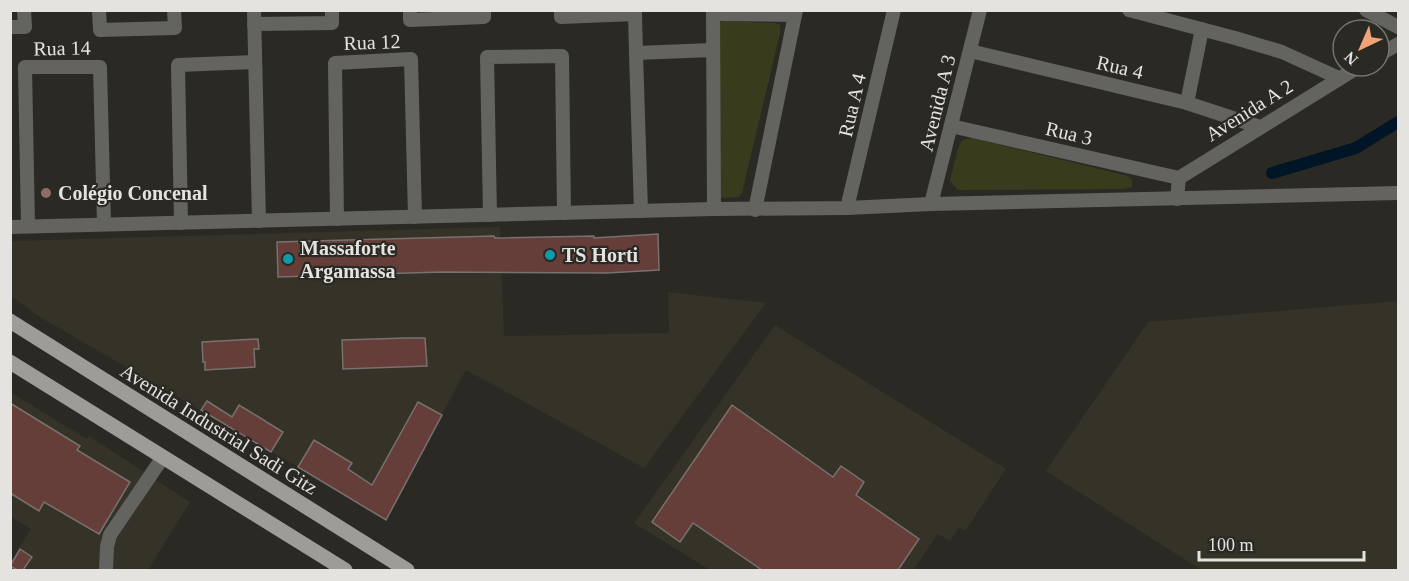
<svg xmlns="http://www.w3.org/2000/svg" width="1409" height="581" font-family="'Times New Roman',serif">
	<rect width="100%" height="100%" fill="#2a2924"/>
	<g fill="#353227">
		<polygon points="500,227 504,336 669,333 668,292 766,303 644,468 466,370 396,498 298,467 38,316 11,296 11,241"/>
		<polygon points="1398,301 1398,570 1201,570 1046,471 1148,322"/>
		<polygon points="775,325 1006,469 965,531 959,527 950,541 938,534 913,570 710,570 634,523"/>
		<polygon points="10,392 87,439 89,436 190,502 148,570 11,570 11,561 31,529 11,517"/>
	</g>
	<g fill="#393c1c">
		<polygon points="723,21 774,23 780,25 780,33 742,193 739,197 718,198 719,23"/>
		<polygon points="972,138 1128,176 1132,180 1132,187 1122,189 958,190 950,181 958,149 962,140"/>
	</g>
	<g fill="none" stroke-linecap="round" stroke-linejoin="round">
		<polyline stroke="#001525" stroke-width="12" points="1272,173 1356,148 1398,122"/>
	</g>
	<g fill="#663e39" stroke="#787170" stroke-width="1.5">
		<polygon points="658,234 659,270 607,273 442,272 278,277 277,242 494,236 495,238 594,236 594,238"/>
		<polygon points="406,338 425,338 427,366 343,369 342,340"/>
		<polygon points="258,339 259,349 254,349 255,367 205,370 205,362 203,362 202,342"/>
		<polygon points="207,401 232,417 239,405 283,432 271,452 201,410"/>
		<polygon points="418,402 442,415 386,520 298,467 314,440 352,463 348,469 372,485"/>
		<polygon points="10,403 80,446 77,450 130,482 99,534 44,502 39,511 10,493"/>
		<polygon points="732,405 833,477 841,466 864,482 856,495 919,539 898,570 762,570 693,523 680,542 652,522"/>
		<polygon points="20,549 32,557 23,570 17,570 10,566"/>
	</g>
	<g fill="none" stroke-linecap="round" stroke-linejoin="round">
		<g stroke="#636360" stroke-width="14">
			<polyline points="99,10 100,30 175,28 174,10"/>
			<polyline points="254,10 259,221"/>
			<polyline points="410,10 410,20 484,17 484,10"/>
			<polyline points="561,10 561,17 635,14 635,10"/>
			<polyline points="713,10 714,209"/>
			<polyline points="1129,10 1235,38 1282,52 1339,78"/>
			<polyline points="1366,10 1398,27"/>
			<polyline points="635,14 636,53"/>
			<polyline points="713,14 795,15 795,10"/>
			<polyline points="254,24 332,23 332,10"/>
			<polyline points="10,27 25,27 24,10"/>
			<polyline points="970,51 1187,103 1260,127"/>
			<polyline points="1379,55 1398,44"/>
			<polyline points="1187,103 1202,29"/>
			<polyline points="951,126 1179,178"/>
			<polyline points="1177,199 1179,178 1360,66"/>
			<polyline points="931,204 980,10"/>
			<polyline points="847,208 894,10"/>
			<polyline points="755,210 796,10"/>
			<polyline points="641,211 636,53 713,50"/>
			<polyline points="490,215 487,57 562,56 564,213"/>
			<polyline points="337,219 335,63 411,59 415,217"/>
			<polyline points="181,223 178,65 255,62"/>
			<polyline points="28,226 25,67 100,67 104,224"/>
			<polyline points="10,227 714,209 847,208 931,204 1398,193"/>
			<polyline points="106,570 107,547 110,535 163,457"/>
		</g>
		<g stroke="#9e9c97" stroke-width="15">
			<polyline points="10,321 407,570"/>
			<polyline points="10,362 345,570"/>
		</g>
	</g>
	<circle fill="#8d6e63" stroke="#2a2924" stroke-width="2" cx="46" cy="193" r="6"/>
	<g fill="#0f9aa8" stroke="#2a2924" stroke-width="2">
		<circle cx="550" cy="255" r="6"/>
		<circle cx="288" cy="259" r="6"/>
	</g>
	<g text-anchor="middle" dominant-baseline="central" stroke-width="4.5" stroke-linejoin="round" paint-order="stroke">
		<g font-size="20" fill="#e4e3e0" stroke="#2a2924">
			<text transform="translate(372 42) rotate(-2)">Rua 12</text>
			<text transform="translate(62 48) rotate(-1)">Rua 14</text>
			<text transform="translate(1120 67) rotate(13)">Rua 4</text>
			<text transform="translate(937 103) rotate(-76)">Avenida A 3</text>
			<text transform="translate(852 105) rotate(-77)">Rua A 4</text>
			<text transform="translate(1249 110) rotate(-32)">Avenida A 2</text>
			<text transform="translate(1069 133) rotate(13)">Rua 3</text>
			<text transform="translate(219 429) rotate(32)">Avenida Industrial Sadi Gitz</text>
		</g>
		<g font-size="20" font-weight="bold" fill="#e4e3e0" stroke="#2a2924" text-anchor="start">
			<text x="58" y="193">Colégio Concenal</text>
			<text x="300" y="248">Massaforte<tspan x="300" dy="23">Argamassa</tspan></text>
			<text x="562" y="255">TS Horti</text>
		</g>
	</g>
	<rect width="1409" height="581" fill="none" stroke="#e4e3e0" stroke-width="24"/>
	<g transform="translate(1361 48) rotate(224)"><circle r="28" fill="#2a2924" stroke="#74736f" stroke-width="1.5"/>
	<path d="M0-4.5L10 22L0 15L-10 22Z" fill="#f0a278"/>
	<text y="-9" font-size="16" font-weight="bold" text-anchor="middle" fill="#e4e3e0">N</text>
	</g>
	<path d="M1199 551v9h165v-9" fill="none" stroke="#e4e3e0" stroke-width="3"/>
	<text x="1208" y="551" font-size="18" fill="#e4e3e0" stroke="#2a2924" stroke-width="4.5" paint-order="stroke">100 m</text>
</svg>
